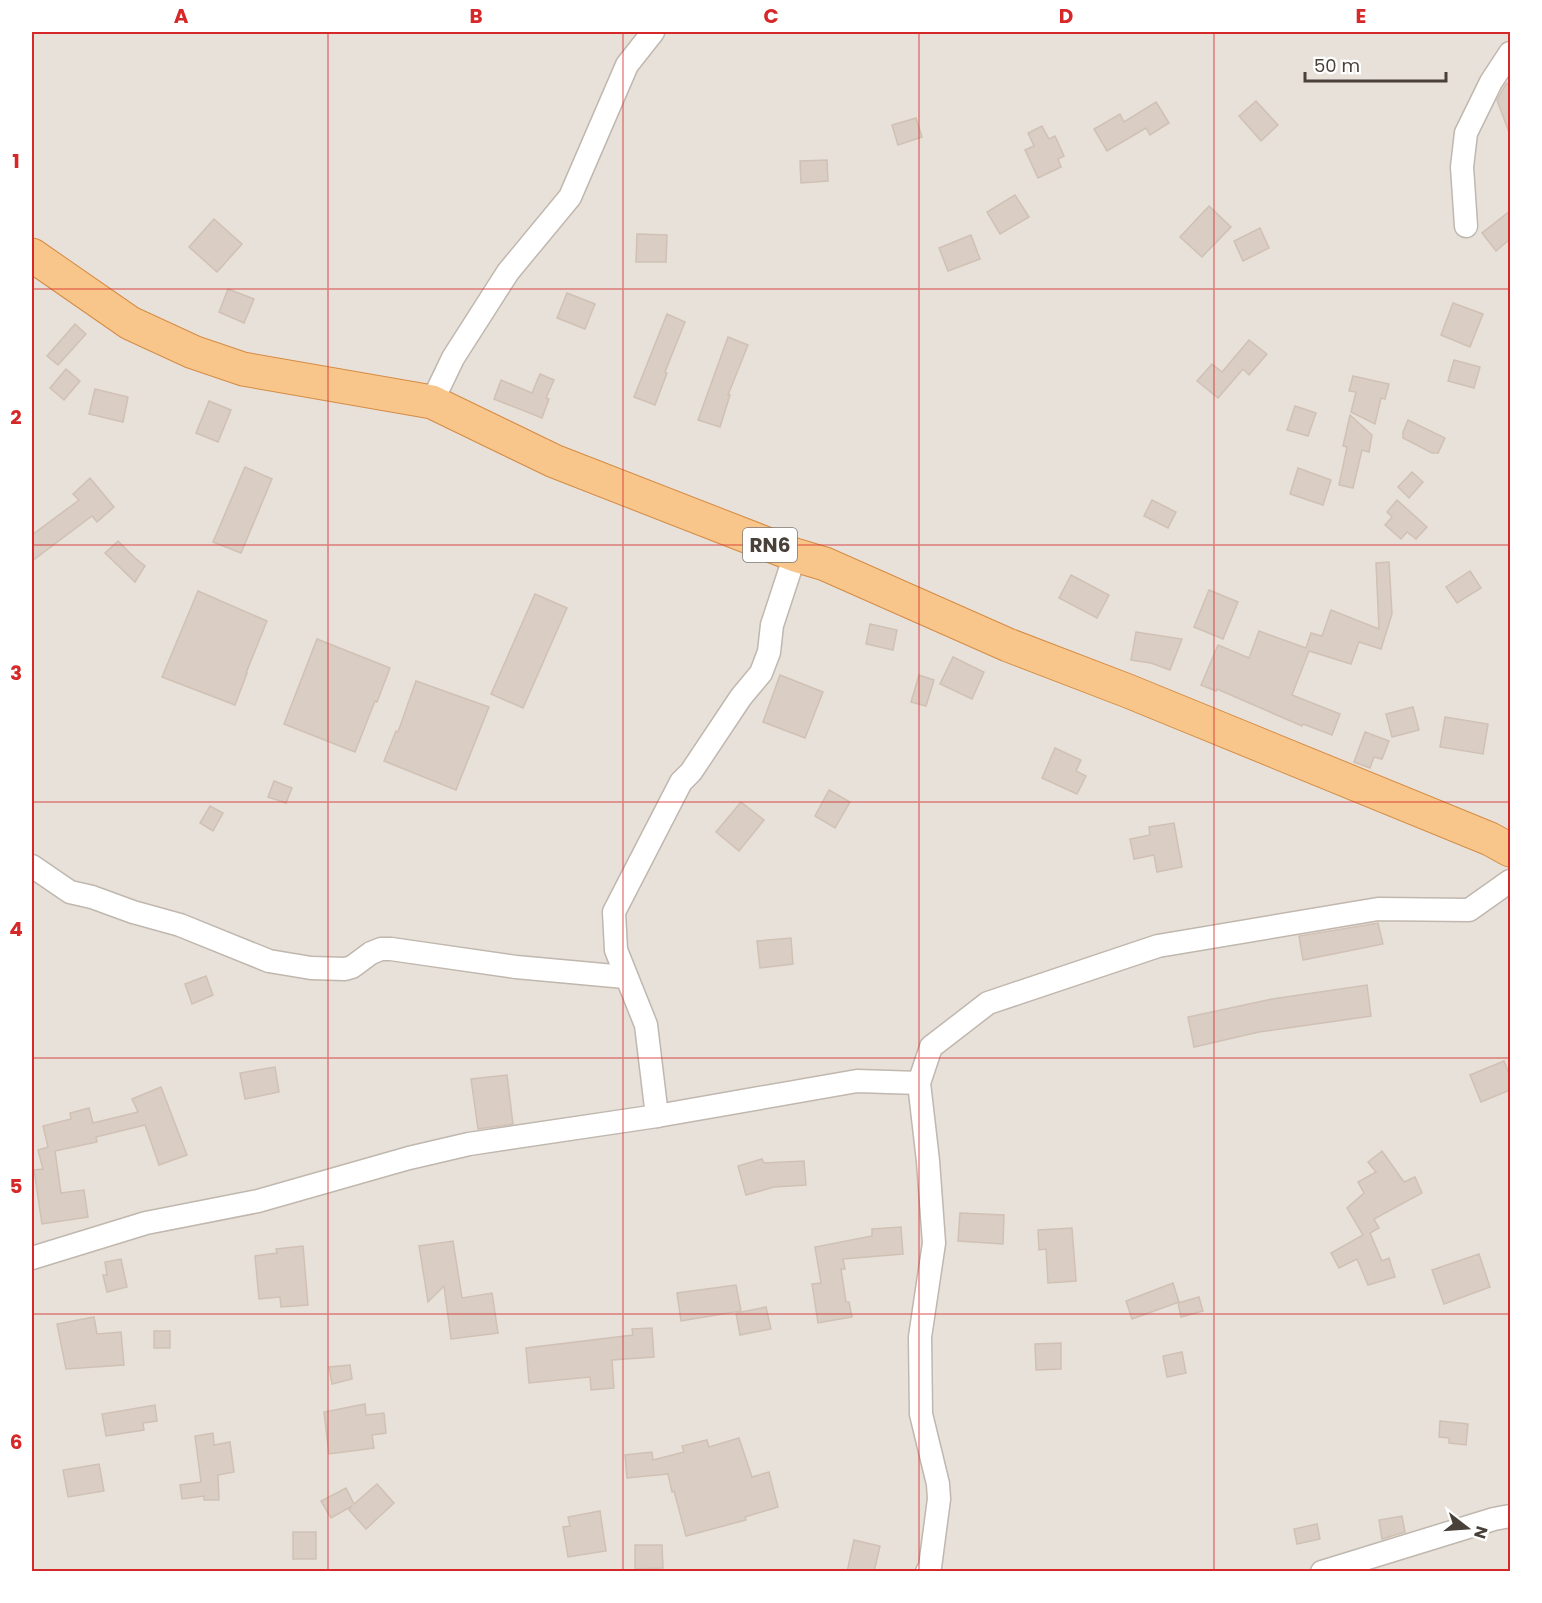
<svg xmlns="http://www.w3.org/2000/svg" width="1542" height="1603" font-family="Poppins,sans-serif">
	<rect width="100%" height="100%" fill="#f4f0eb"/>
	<rect fill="#e8e1d9" x="32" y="32" width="1478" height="1539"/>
	<g fill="#d9cdc4" stroke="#d0c1b4" stroke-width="1.5">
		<polygon points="1510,82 1510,132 1509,132 1497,100 1506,84"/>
		<polygon points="1256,101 1278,125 1261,141 1239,116"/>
		<polygon points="1156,102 1169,123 1150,135 1146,128 1107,151 1094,129 1120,114 1124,122"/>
		<polygon points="916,118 922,137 898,145 892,125"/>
		<polygon points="1042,126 1049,139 1055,136 1064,156 1058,159 1061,167 1038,178 1025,150 1034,146 1028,133"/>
		<polygon points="827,160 828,181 801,183 800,161"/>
		<polygon points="1015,195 1029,217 1000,234 987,212"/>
		<polygon points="1209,206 1231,227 1202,257 1180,237"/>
		<polygon points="1510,211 1510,239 1496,251 1482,233"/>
		<polygon points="214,219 242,244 217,272 189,247"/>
		<polygon points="1260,228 1269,248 1243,261 1234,241"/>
		<polygon points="637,234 667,235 666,262 636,262"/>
		<polygon points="971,235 980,259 948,271 939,248"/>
		<polygon points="228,289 254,299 244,323 219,312"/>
		<polygon points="567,293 595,304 585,329 557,318"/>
		<polygon points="1453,303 1483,314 1470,347 1441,335"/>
		<polygon points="667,314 685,322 665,372 667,373 655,405 634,397"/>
		<polygon points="75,324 86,334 58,365 47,356"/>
		<polygon points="728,337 748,345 728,395 730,395 720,427 698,420"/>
		<polygon points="1249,340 1267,354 1249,375 1243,369 1218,398 1197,381 1212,364 1222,372"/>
		<polygon points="1454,360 1480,367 1474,388 1448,381"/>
		<polygon points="66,369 80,381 64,400 50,388"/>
		<polygon points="540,374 554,380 546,398 549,399 542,418 494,399 501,380 532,393"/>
		<polygon points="1353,376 1389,384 1385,399 1381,398 1375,424 1351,412 1356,392 1349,391"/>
		<polygon points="95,389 128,397 123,422 89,414"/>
		<polygon points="209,401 231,410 218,442 196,433"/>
		<polygon points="1295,406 1316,413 1308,436 1287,430"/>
		<polygon points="1350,415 1372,435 1369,452 1362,450 1353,488 1339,485 1347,447 1343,446"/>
		<polygon points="1408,420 1445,438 1438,453 1432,453 1403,438 1403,432"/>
		<polygon points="245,467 272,479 241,553 213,542"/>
		<polygon points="1298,468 1331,480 1323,505 1290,494"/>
		<polygon points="1412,472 1423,482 1409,498 1398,487"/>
		<polygon points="90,478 114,507 97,522 92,516 32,561 32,535 79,500 73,494"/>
		<polygon points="1152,500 1176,512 1168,528 1144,516"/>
		<polygon points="1397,500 1427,527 1416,539 1407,532 1401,539 1385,525 1392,517 1387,512"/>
		<polygon points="118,541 135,558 145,566 135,582 105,553"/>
		<polygon points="1389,562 1392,614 1381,649 1359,642 1351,664 1309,651 1292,695 1340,714 1332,735 1303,724 1302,726 1217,689 1216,691 1201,685 1218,645 1249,658 1259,631 1306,648 1311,633 1322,636 1331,610 1379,629 1376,563"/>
		<polygon points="1470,571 1481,588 1457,603 1446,587"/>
		<polygon points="1071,575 1109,595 1097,618 1059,598"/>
		<polygon points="1209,590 1238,602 1223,639 1194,627"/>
		<polygon points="198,591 267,621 246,673 247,673 235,705 162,677"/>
		<polygon points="535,594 567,608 523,708 491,694"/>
		<polygon points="870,624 897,630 893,650 866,644"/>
		<polygon points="1136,632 1182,639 1170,670 1151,663 1131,660"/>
		<polygon points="317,639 390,668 377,702 375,701 355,752 284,724"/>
		<polygon points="953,657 984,672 972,699 940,684"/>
		<polygon points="780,675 823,692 805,738 763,722"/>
		<polygon points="919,675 934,680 926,706 911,702"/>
		<polygon points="416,681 489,707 456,790 384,761 396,731 398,732"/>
		<polygon points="1413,707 1419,730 1392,737 1386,714"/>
		<polygon points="1445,717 1488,724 1483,754 1440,747"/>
		<polygon points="1365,732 1389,741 1382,759 1374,757 1370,768 1354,762"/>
		<polygon points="1055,748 1081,760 1076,771 1086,776 1077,794 1042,778"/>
		<polygon points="274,781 292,788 286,803 268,797"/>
		<polygon points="829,790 850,802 835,828 815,816"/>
		<polygon points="741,802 764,820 739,851 716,832"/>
		<polygon points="210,806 223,813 213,831 200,823"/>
		<polygon points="1174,823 1182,867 1157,872 1154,855 1134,859 1130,839 1150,835 1149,827"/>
		<polygon points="1378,923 1383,944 1303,960 1299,936"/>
		<polygon points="791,938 793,964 760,968 757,941"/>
		<polygon points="206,976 213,995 192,1004 185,984"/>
		<polygon points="1367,985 1371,1016 1259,1032 1194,1047 1188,1017 1272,999"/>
		<polygon points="1504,1061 1510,1076 1510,1090 1481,1102 1470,1075"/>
		<polygon points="275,1067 279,1092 245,1099 240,1073"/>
		<polygon points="507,1075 513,1124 478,1129 471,1079"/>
		<polygon points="161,1087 187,1155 159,1165 145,1125 96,1137 97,1142 55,1151 61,1193 84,1190 88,1217 42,1224 34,1170 43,1169 38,1150 48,1147 43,1126 71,1119 70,1113 89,1108 93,1123 138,1112 132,1099"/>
		<polygon points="1382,1151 1404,1182 1415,1177 1422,1193 1374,1219 1379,1228 1370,1233 1382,1261 1389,1258 1395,1277 1368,1285 1357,1259 1339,1268 1331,1253 1363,1235 1347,1208 1364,1193 1358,1182 1376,1172 1368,1162"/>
		<polygon points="762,1159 764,1163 804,1161 806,1185 774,1187 746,1195 738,1166"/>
		<polygon points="960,1213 1004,1215 1003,1244 958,1241"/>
		<polygon points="901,1227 903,1254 843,1259 845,1269 841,1269 846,1302 849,1302 852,1317 818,1323 812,1284 821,1283 815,1247 872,1236 872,1229"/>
		<polygon points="1072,1228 1076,1281 1048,1283 1046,1249 1039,1250 1038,1230"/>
		<polygon points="453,1241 462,1298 492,1293 498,1333 451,1339 444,1286 428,1302 419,1246"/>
		<polygon points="303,1246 308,1305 281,1307 280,1297 259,1299 255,1256 277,1253 276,1249"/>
		<polygon points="1479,1254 1490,1287 1444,1304 1432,1270"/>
		<polygon points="121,1259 127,1287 107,1292 103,1275 107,1275 105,1262"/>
		<polygon points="1173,1283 1179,1302 1132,1319 1126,1301"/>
		<polygon points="736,1285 741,1311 681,1321 677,1293"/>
		<polygon points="1199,1297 1203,1311 1181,1317 1178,1303"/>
		<polygon points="766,1307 771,1329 740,1335 736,1313"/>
		<polygon points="94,1317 97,1334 121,1332 124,1365 66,1369 57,1324"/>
		<polygon points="652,1328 654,1357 612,1360 614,1388 591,1390 590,1377 529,1383 526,1348 633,1335 632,1329"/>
		<rect x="154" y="1331" width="16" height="17"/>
		<polygon points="1061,1343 1061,1369 1036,1370 1035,1344"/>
		<polygon points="1182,1352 1186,1373 1167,1377 1163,1356"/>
		<polygon points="350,1365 352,1379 332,1384 329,1367"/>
		<polygon points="365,1404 366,1415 384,1413 386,1433 372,1435 374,1448 329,1454 324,1412"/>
		<polygon points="155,1405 157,1421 143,1423 144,1430 106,1436 102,1414"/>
		<polygon points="1440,1421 1468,1424 1466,1445 1449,1443 1449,1438 1439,1437"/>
		<polygon points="213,1433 214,1445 230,1442 234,1472 218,1475 219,1500 204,1500 204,1496 182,1499 180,1485 201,1482 195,1436"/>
		<polygon points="739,1438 752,1477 769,1472 778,1507 745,1517 746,1520 686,1536 674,1491 672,1492 668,1474 627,1478 625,1455 652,1452 653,1460 684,1452 682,1446 707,1440 709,1447"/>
		<polygon points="99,1464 104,1491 68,1497 63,1470"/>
		<polygon points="377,1484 394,1503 366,1529 349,1510 352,1506 331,1518 321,1501 346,1488 354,1504"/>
		<polygon points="600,1511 606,1551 568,1557 563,1527 570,1526 568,1517"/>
		<polygon points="1402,1516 1405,1532 1382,1539 1379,1520"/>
		<polygon points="1317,1524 1320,1539 1297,1544 1294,1529"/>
		<rect x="293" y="1532" width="23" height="27"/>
		<polygon points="854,1540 880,1546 874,1572 847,1572"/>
		<polygon points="635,1545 662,1545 663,1568 635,1569"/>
	</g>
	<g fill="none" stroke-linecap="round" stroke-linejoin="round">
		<defs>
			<g id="minor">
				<polyline points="1466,226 1462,167 1466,133 1491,82 1510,53"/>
				<polyline points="432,402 453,358 508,272 570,197 627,65 653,32"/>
				<polyline points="32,866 70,892 92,897 133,912 180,925 269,961 311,968 345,969 352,967 371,953 381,949 391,949 516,967 625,977"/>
				<polyline points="657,1116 646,1025 616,950 614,912 681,782 691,772 741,697 761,673 769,652 772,625 795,555"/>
				<polyline points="32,1258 146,1223 258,1201 409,1158 469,1144 657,1116 857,1081 919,1083"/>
				<polyline points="927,1572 930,1567 939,1499 938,1484 921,1414 920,1337 934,1243 928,1161 919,1083 931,1047 988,1003 1158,946 1378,909 1469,910 1510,881"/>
				<polyline points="1322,1572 1494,1519 1510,1516"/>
			</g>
			<polyline id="trunk" points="32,255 130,323 193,352 243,369 432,402 554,461 795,555 825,564 1008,645 1128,691 1490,839 1510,850"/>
		</defs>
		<use href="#minor" stroke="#c0b7ae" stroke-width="25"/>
		<use href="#trunk" stroke="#d58b44" stroke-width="35"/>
		<use href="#minor" stroke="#fff" stroke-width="22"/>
		<use href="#trunk" stroke="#f8c68a" stroke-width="33"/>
	</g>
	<path fill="none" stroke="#d62828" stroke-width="1.5" stroke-opacity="0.55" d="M328,32V1572M623,32V1572M919,32V1572M1214,32V1572M32,289H1510M32,545H1510M32,802H1510M32,1058H1510M32,1314H1510"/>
	<g text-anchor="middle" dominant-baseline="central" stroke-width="6" stroke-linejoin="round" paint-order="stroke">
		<rect fill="#fff" stroke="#7f7974" stroke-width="1.5" x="743" y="528" width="54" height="34" rx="4.5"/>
		<g font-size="20" font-weight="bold" fill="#484039">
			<text x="770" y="545">RN6</text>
		</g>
	</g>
	<rect width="1542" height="1603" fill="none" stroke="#ffffff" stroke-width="66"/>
	<g transform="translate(1467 1528) rotate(107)" stroke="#ffffff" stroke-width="4.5" paint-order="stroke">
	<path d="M0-4.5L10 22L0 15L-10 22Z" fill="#484039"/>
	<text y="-9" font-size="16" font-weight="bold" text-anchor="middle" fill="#484039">N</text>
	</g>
	<path d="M1305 72v9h141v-9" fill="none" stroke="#484039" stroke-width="3"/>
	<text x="1314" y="72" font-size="18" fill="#484039" stroke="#ffffff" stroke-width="4.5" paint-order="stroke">50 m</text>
	<rect x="33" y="33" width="1476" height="1537" fill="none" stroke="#d62828" stroke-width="2"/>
	<g font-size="20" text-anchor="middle" font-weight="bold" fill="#d62828">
		<text x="181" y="23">A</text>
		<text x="476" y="23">B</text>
		<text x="771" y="23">C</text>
		<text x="1066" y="23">D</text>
		<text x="1361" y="23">E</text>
		<text x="16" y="168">1</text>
		<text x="16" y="424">2</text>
		<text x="16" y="680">3</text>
		<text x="16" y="936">4</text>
		<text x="16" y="1193">5</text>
		<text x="16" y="1449">6</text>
	</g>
</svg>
